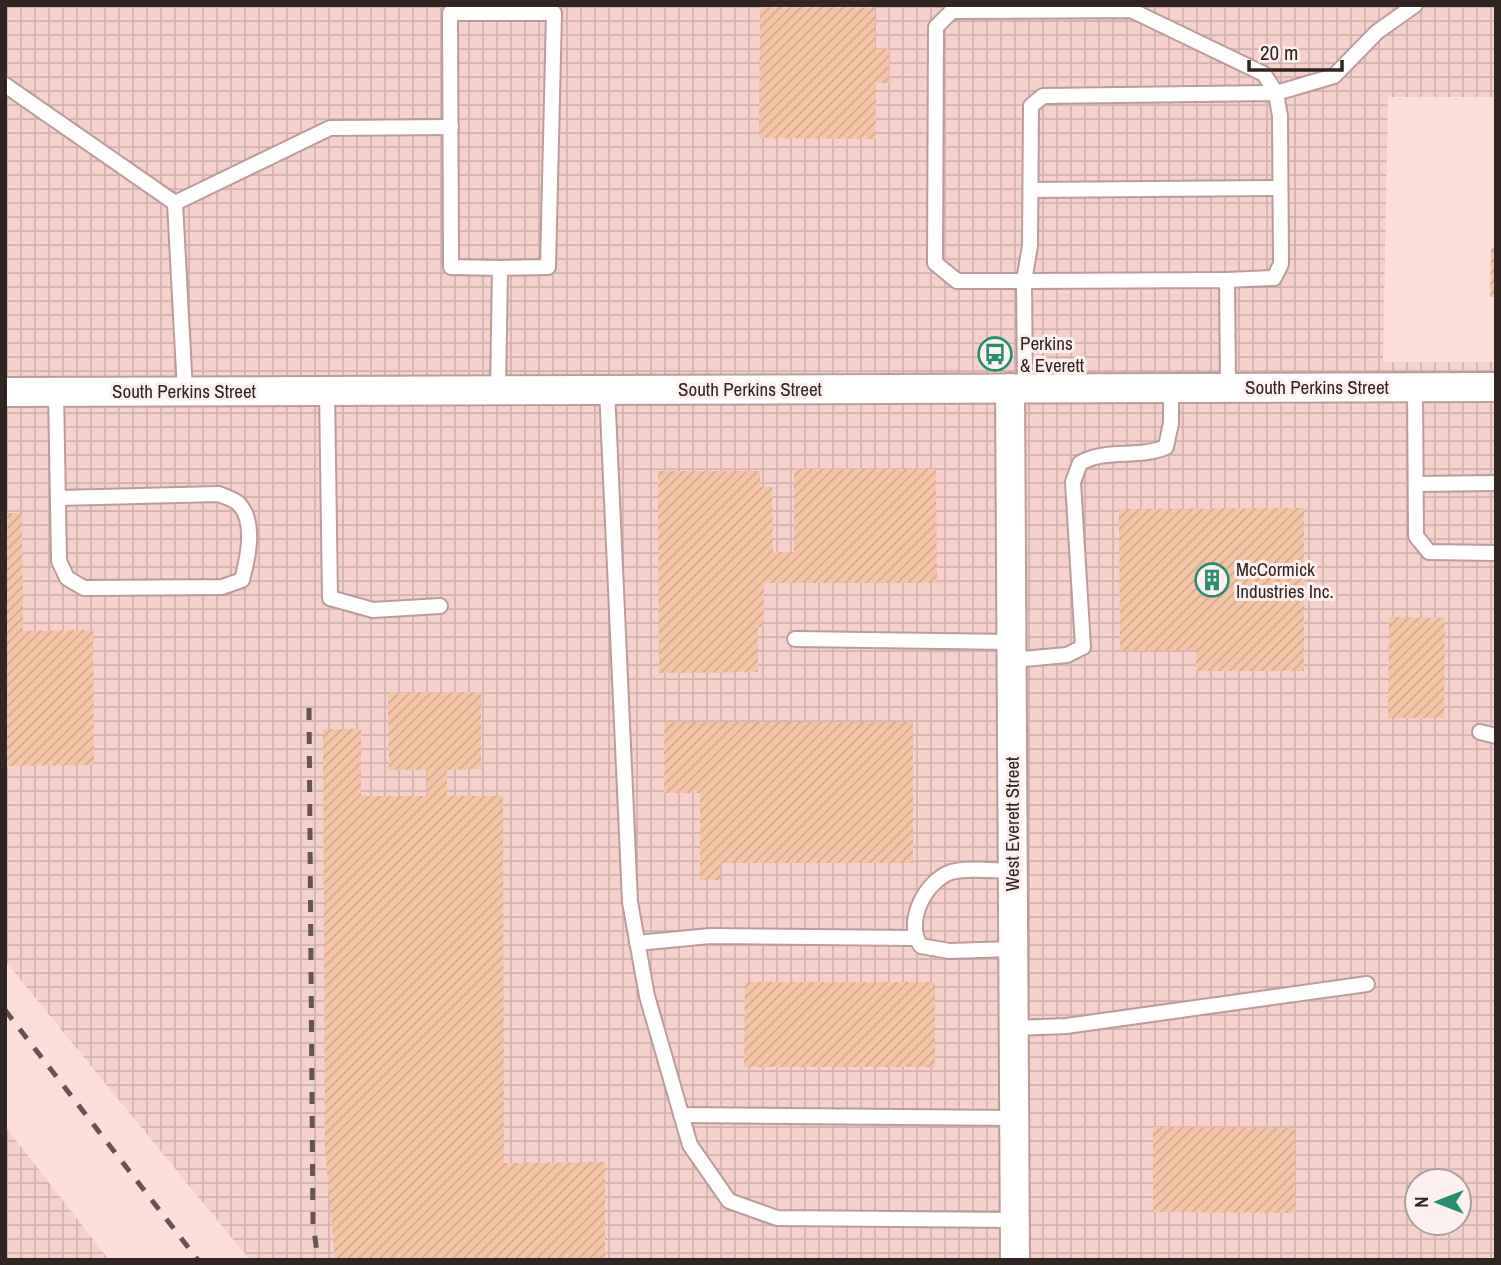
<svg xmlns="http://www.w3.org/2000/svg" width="1501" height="1265" font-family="'Archivo Narrow',sans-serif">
	<defs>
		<pattern id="industrial-grid" width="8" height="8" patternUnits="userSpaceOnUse" patternTransform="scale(1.75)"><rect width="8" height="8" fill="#f6d0cb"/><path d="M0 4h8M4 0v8" fill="none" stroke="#d3b2ae"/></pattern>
		<pattern id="building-hatch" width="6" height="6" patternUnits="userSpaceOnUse" patternTransform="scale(1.75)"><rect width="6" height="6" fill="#f5c4a5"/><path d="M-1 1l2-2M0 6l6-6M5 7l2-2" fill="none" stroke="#d2a88e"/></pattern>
	</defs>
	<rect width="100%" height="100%" fill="#fededb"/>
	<g fill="url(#industrial-grid)" fill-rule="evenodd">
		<path d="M5,5H1496V97H1388L1383,362H1496V1260H250L5,961ZM1417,1181H1459V1223H1417Z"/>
		<polygon points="5,1126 109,1260 5,1260"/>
	</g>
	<g fill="url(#building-hatch)">
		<polygon points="760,5 875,5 875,49 889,49 889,83 876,83 876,139 759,138"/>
		<polygon points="1491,248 1496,248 1496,297 1490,297"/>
		<polygon points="794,469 936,469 937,583 764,583 764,627 758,627 758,672 659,673 658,471 760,471 760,487 772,487 773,552 794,552"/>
		<polygon points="1304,508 1304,671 1196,671 1196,650 1120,651 1119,509"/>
		<polygon points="5,513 22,513 23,631 93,630 94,765 5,766"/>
		<polygon points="1389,617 1445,618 1444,718 1388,718"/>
		<polygon points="481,692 481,769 447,770 447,796 503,796 504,1163 605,1162 605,1260 335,1260 325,1151 323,729 361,729 361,796 427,796 427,770 389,770 388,693"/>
		<polygon points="664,722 913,722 913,863 720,863 720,880 700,880 700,793 664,793"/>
		<polygon points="745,982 935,982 935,1067 744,1067"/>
		<polygon points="1153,1127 1295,1128 1295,1213 1153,1212"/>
	</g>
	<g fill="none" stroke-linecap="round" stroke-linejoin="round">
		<defs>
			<g id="service">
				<polyline points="5,85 175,203 185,391"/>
				<polyline points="1032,190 1280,188"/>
				<polyline points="175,203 330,128 451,127"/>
				<polyline points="1227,280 1274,278 1281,264 1280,116 1276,93 1264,74 1131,10 952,11 936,27 935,263 957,281 1024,281 1030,246 1031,106 1043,96 1276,93 1334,76 1377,32 1415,5"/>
				<polyline points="1415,387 1416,536 1429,552 1496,553"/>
				<polyline points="1025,388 1024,281 1227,280 1228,387"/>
				<polyline points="607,389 630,902 647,996 690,1145 729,1201 777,1218 1015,1220"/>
				<polyline points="327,390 330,598 373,610 440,606"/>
				<polyline points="498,390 500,268 451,267 450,13 554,13 548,267 500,268"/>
				<path d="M56,391L59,561L67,578L84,588L222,587L242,580C248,558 256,522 239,504C234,499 225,497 219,494L58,498"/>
				<polyline points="1416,484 1496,483"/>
				<polyline points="795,639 1012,642"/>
				<path d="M1012,660L1067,655L1083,647L1073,482L1080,463C1107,448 1138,459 1166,447L1171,423V387"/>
				<polyline points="1480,732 1496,736"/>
				<path d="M1013,871C995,871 968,867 951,872C925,881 904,923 921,946L949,951L1013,949"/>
				<polyline points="637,943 710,936 915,938"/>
				<polyline points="1014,1028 1066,1026 1367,984"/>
				<polyline points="681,1115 1014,1118"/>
			</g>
			<g id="minor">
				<polyline points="1010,388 1015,1260"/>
				<polyline points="5,392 1496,387"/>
			</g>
		</defs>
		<use href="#service" stroke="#ba9d9a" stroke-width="18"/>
		<use href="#minor" stroke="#ba9d9a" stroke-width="32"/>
		<use href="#service" stroke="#fff" stroke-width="14"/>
		<use href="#minor" stroke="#fff" stroke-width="28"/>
		<g stroke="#655452" stroke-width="5" stroke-dasharray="12 12" stroke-linecap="butt">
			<polyline points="309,708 313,1223 318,1260"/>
			<polyline points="5,1010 198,1260"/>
		</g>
	</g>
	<defs>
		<symbol id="bus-ring" viewBox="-11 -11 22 22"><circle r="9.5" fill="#fdf1ef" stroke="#238f6e" stroke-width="1.5"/><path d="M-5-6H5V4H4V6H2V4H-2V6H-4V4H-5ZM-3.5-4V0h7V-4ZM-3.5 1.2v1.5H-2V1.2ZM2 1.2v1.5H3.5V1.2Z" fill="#238f6e"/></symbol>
		<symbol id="building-ring" viewBox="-11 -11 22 22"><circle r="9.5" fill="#fdf1ef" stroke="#238f6e" stroke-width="1.5"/><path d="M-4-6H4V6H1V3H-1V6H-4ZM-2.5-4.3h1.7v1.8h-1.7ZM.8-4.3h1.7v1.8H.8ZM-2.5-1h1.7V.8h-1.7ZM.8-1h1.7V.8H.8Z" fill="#238f6e"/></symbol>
	</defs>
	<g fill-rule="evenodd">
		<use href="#bus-ring" x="976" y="335" width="38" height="38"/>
		<use href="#building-ring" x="1193" y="561" width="38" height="38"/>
	</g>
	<g text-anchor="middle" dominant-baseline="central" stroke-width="6" stroke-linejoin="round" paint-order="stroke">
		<g font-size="19" fill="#312524" stroke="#fdf1ef" text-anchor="start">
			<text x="1020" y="343">Perkins<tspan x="1020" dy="22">&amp; Everett</tspan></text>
			<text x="1236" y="569">McCormick<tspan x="1236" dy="22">Industries Inc.</tspan></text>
		</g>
		<g font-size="19" fill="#312524" stroke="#fdf1ef">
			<text x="1317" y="387">South Perkins Street</text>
			<text x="750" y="389">South Perkins Street</text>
			<text x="184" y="391">South Perkins Street</text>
			<text transform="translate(1012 824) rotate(-90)">West Everett Street</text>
		</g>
	</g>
	<rect width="1501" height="1265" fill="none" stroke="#312524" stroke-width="14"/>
	<g transform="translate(1438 1202) rotate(270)"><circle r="33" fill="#fdf1ef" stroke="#ab9f9e" stroke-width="2"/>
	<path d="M0-5L12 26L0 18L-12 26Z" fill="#238f6e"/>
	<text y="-10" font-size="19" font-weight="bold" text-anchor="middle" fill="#312524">N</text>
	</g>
	<path d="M1249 60v10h93v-10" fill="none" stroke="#312524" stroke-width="3.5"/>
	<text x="1260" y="60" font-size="21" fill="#312524" stroke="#fdf1ef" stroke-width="5" paint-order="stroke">20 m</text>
</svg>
